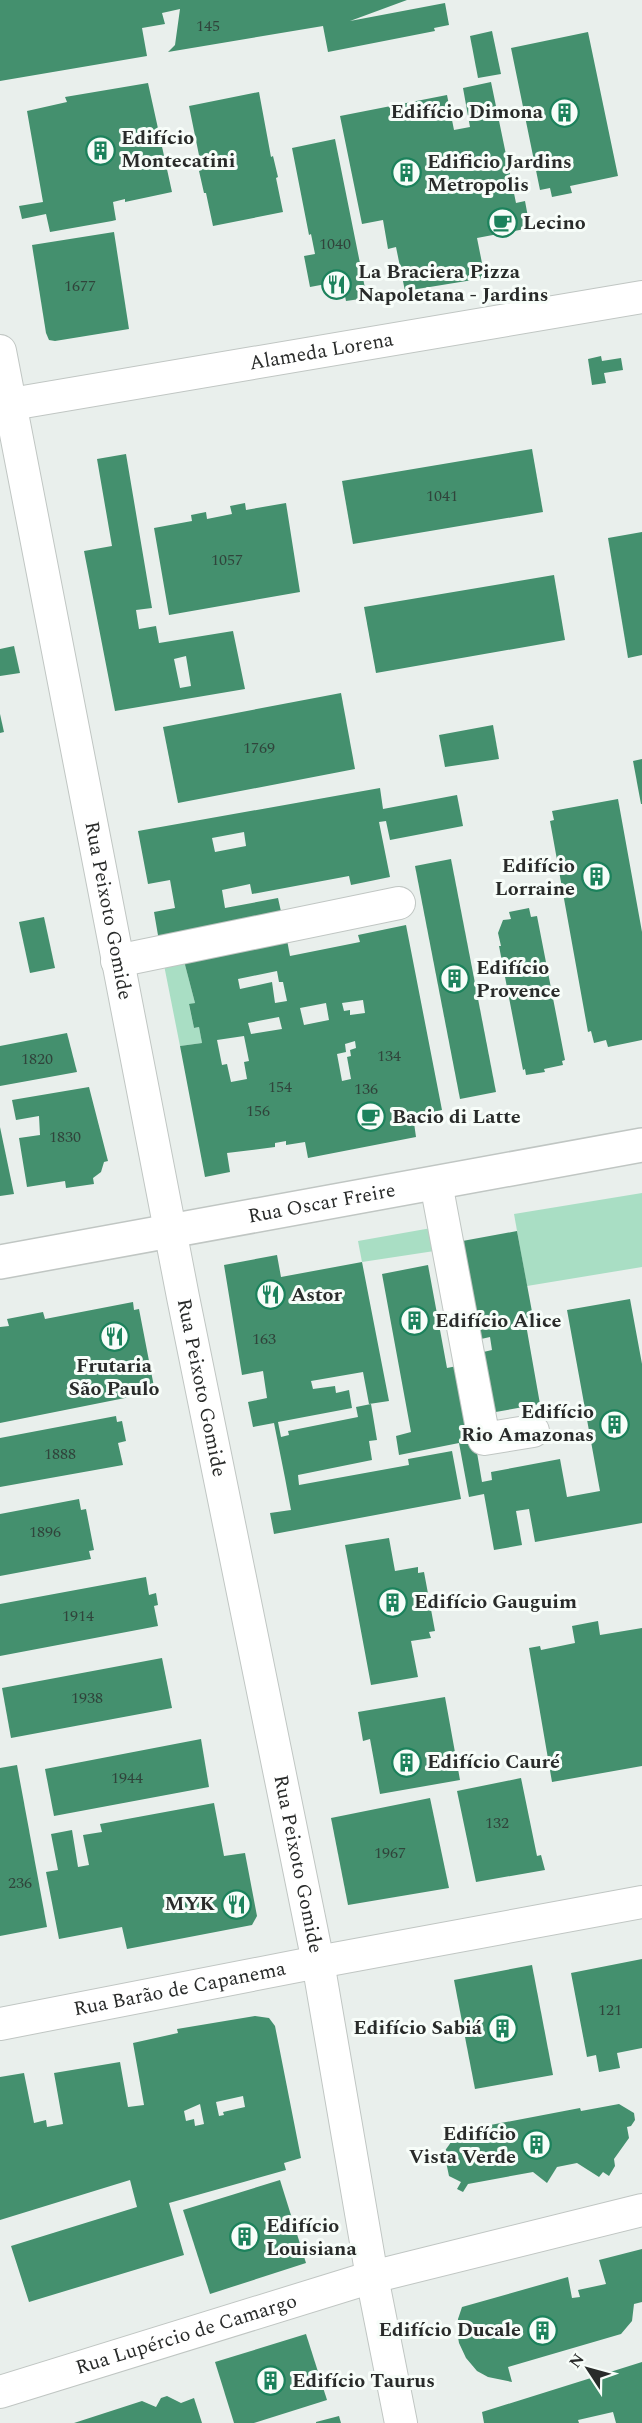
<svg xmlns="http://www.w3.org/2000/svg" width="642" height="2423" font-family="Spectral,serif">
	<rect width="100%" height="100%" fill="#e9efec"/>
	<g fill="#a9dec4">
		<polygon points="184,961 195,1003 189,1005 194,1028 199,1027 202,1043 180,1046 164,965"/>
		<polygon points="642,1193 642,1267 527,1286 514,1214"/>
		<polygon points="437,1227 441,1250 362,1262 358,1241"/>
	</g>
	<g fill="#44906e" fill-rule="evenodd">
		<polygon points="0,0 407,0 350,21 445,3 449,25 434,28 435,31 328,52 323,26 168,52 175,45 180,9 162,13 165,24 142,28 147,56 0,81"/>
		<polygon points="492,31 501,74 478,78 470,36"/>
		<polygon points="588,32 618,176 570,186 572,193 552,197 550,188 540,190 511,48"/>
		<polygon points="491,82 516,203 525,201 530,228 477,238 485,278 405,291 396,247 388,249 383,220 362,224 340,116 447,95 454,130 470,127 463,88"/>
		<polygon points="148,83 172,192 125,202 125,199 113,202 116,220 112,221 50,232 46,214 22,219 19,206 43,202 27,111 67,102 65,97"/>
		<polygon points="259,92 271,157 273,156 278,177 276,178 283,212 213,226 206,193 204,193 199,171 202,170 189,106"/>
		<polygon points="335,139 367,298 346,301 342,281 310,287 304,256 315,254 311,234 309,235 292,148"/>
		<polygon points="114,232 129,329 55,341 49,340 46,333 32,245"/>
		<polygon points="601,356 602,361 621,358 623,370 604,373 606,383 592,385 588,359"/>
		<polygon points="532,449 543,512 353,544 342,481"/>
		<path d="M126,454L152,608L136,610L139,629L156,626L159,643L233,631L245,689L115,711L84,551L112,546L97,459ZM186,656L191,686L180,688L174,659Z"/>
		<polygon points="245,503 246,510 286,503 300,592 169,615 154,528 192,521 191,515 206,512 207,519 232,514 230,506"/>
		<polygon points="642,532 642,655 628,658 608,538"/>
		<polygon points="554,575 565,640 376,673 364,607"/>
		<polygon points="14,646 20,673 0,676 0,649"/>
		<polygon points="341,693 355,769 178,803 163,727"/>
		<polygon points="0,714 4,732 0,733"/>
		<polygon points="493,725 499,759 445,767 439,735"/>
		<polygon points="642,759 642,804 641,804 633,761"/>
		<path d="M380,788L383,809L457,795L463,826L390,840L386,821L379,822L390,877L351,885L349,876L252,894L250,884L222,890L225,908L278,898L282,916L159,941L154,912L175,908L170,880L148,884L138,831ZM244,832L246,846L215,852L212,838Z"/>
		<polygon points="618,799 642,932 642,1040 608,1047 606,1040 594,1043 591,1031 588,1032 550,821 554,820 552,811"/>
		<polygon points="451,859 496,1092 460,1099 415,866"/>
		<polygon points="529,908 531,917 537,916 565,1060 562,1061 563,1065 544,1069 545,1072 526,1075 525,1069 523,1070 499,946 501,946 498,933 503,920 511,919 509,912"/>
		<polygon points="44,917 55,968 30,973 19,922"/>
		<path d="M406,925L442,1110L413,1116L416,1137L308,1158L305,1142L286,1145V1141L275,1143V1147L227,1153L230,1172L205,1177L180,1046L202,1043L199,1027L194,1028L189,1004L195,1003L184,961L287,940L290,956L360,942L358,935ZM277,971L279,982H283L287,1001L275,1003L272,982L240,989L238,979ZM363,1000L365,1013L350,1015V1010L344,1011L342,1003ZM326,1003L329,1020L304,1025L300,1008ZM279,1017L282,1029L251,1034L248,1023ZM244,1036L249,1061L244,1062L247,1079L231,1082L227,1064L222,1065L217,1040ZM355,1041L356,1048L350,1050L351,1056L347,1057L351,1079L342,1081L337,1054L346,1052L345,1044Z"/>
		<polygon points="67,1033 77,1072 0,1086 0,1046"/>
		<polygon points="89,1087 108,1161 104,1162 101,1172 93,1178 94,1184 66,1188 65,1181 27,1187 19,1138 40,1135 39,1116 16,1120 12,1100"/>
		<polygon points="0,1127 14,1194 0,1196"/>
		<polygon points="517,1231 533,1317 525,1319 540,1404 490,1413 479,1353 492,1350 490,1337 481,1339 479,1327 473,1328 457,1242"/>
		<polygon points="277,1255 281,1277 362,1262 389,1401 369,1404 363,1372 311,1381 313,1389 335,1386 336,1393 349,1390 352,1408 278,1422 281,1437 289,1435 288,1431 358,1417 356,1407 371,1404 377,1440 369,1441 372,1460 298,1475 299,1485 409,1465 408,1459 452,1451 461,1499 274,1534 270,1513 291,1510 285,1478 274,1423 253,1427 248,1402 267,1398 263,1371 242,1375 224,1265"/>
		<polygon points="428,1265 447,1368 462,1365 482,1482 492,1480 491,1472 560,1459 567,1497 600,1491 567,1310 630,1299 642,1364 642,1523 535,1542 529,1509 516,1511 522,1545 494,1550 484,1494 469,1497 459,1443 399,1455 396,1436 411,1432 382,1274"/>
		<polygon points="133,1302 134,1310 139,1309 155,1392 0,1423 0,1327 9,1326 7,1319 43,1312 45,1319"/>
		<polygon points="116,1416 117,1422 122,1421 126,1441 118,1443 123,1465 0,1487 0,1438"/>
		<polygon points="79,1499 81,1510 86,1509 94,1550 89,1551 91,1559 0,1576 0,1514"/>
		<polygon points="389,1538 395,1571 418,1567 418,1573 424,1572 435,1631 429,1632 431,1638 411,1641 418,1677 371,1685 345,1545"/>
		<polygon points="146,1577 149,1595 156,1593 158,1605 154,1606 158,1626 0,1656 0,1604"/>
		<polygon points="598,1621 600,1635 642,1628 642,1766 552,1782 529,1648 540,1646 541,1650 575,1643 572,1626"/>
		<polygon points="162,1658 172,1708 11,1738 2,1688"/>
		<polygon points="445,1697 460,1780 380,1794 370,1739 363,1741 358,1712"/>
		<polygon points="201,1739 209,1787 54,1816 45,1769"/>
		<polygon points="17,1765 47,1927 0,1936 0,1768"/>
		<polygon points="521,1778 537,1856 541,1855 545,1870 476,1882 457,1791"/>
		<polygon points="430,1798 449,1888 348,1905 331,1818"/>
		<polygon points="214,1803 224,1856 245,1853 257,1916 252,1925 127,1949 122,1927 59,1939 46,1872 58,1870 51,1834 72,1830 78,1867 89,1865 83,1835 102,1832 100,1824"/>
		<polygon points="642,1959 642,2048 617,2053 620,2068 599,2072 596,2055 587,2057 571,1973"/>
		<polygon points="532,1965 553,2075 475,2089 454,1980"/>
		<path d="M255,2016L269,2018L275,2026L301,2158L284,2163L286,2170L169,2203L184,2255L29,2302L11,2246L137,2207L130,2180L0,2220V2077L24,2073L34,2123L46,2120L47,2127L63,2124L54,2073L120,2062L128,2107L144,2105L133,2043L178,2033L177,2029ZM243,2096L245,2107L223,2112L224,2115L219,2116L216,2102ZM200,2104L204,2124L195,2126L194,2119L186,2121L184,2111Z"/>
		<polygon points="619,2104 634,2113 635,2120 631,2126 627,2127 629,2138 614,2159 615,2166 609,2176 603,2172 599,2177 577,2163 557,2167 547,2183 533,2172 468,2184 463,2192 457,2189 461,2182 449,2176 444,2152 459,2131 580,2108 581,2111"/>
		<polygon points="280,2180 306,2263 210,2294 183,2210"/>
		<polygon points="642,2249 642,2302 634,2304 632,2321 621,2334 508,2367 512,2382 488,2377 477,2371 466,2358 459,2343 457,2331 458,2319 462,2307 568,2277 572,2298 580,2297 578,2290 606,2284 599,2260"/>
		<polygon points="306,2334 327,2400 254,2423 234,2423 215,2362"/>
		<polygon points="642,2362 642,2423 616,2423 613,2412 578,2420 579,2423 484,2423 482,2412"/>
		<polygon points="167,2396 181,2403 194,2398 202,2423 74,2423 142,2401 156,2407 161,2398"/>
		<polygon points="339,2416 341,2423 316,2423 316,2422"/>
	</g>
	<g fill="none" stroke-linecap="round" stroke-linejoin="round">
		<defs>
			<g id="street">
				<path id="s1" d="M0,351L183,1297L318,1962L372,2277L401,2423"/>
				<path id="s2" d="M0,406L642,297"/>
				<polyline points="117,961 399,903"/>
				<polyline points="436,1183 484,1439 533,1431"/>
				<path id="s3" d="M0,2024L318,1962L642,1902"/>
				<path id="s4" d="M0,2392L372,2277L642,2210"/>
			</g>
			<g id="secondary">
				<path id="s5" d="M0,1262L642,1145"/>
			</g>
		</defs>
		<use href="#street" stroke="#c0c6c3" stroke-width="34"/>
		<use href="#secondary" stroke="#c0c6c3" stroke-width="36"/>
		<use href="#street" stroke="#fff" stroke-width="32"/>
		<use href="#secondary" stroke="#fff" stroke-width="33"/>
	</g>
	<defs>
		<symbol id="building-ring" viewBox="-11 -11 22 22"><circle r="9.5" fill="#f7fdf9" stroke="#1c825c" stroke-width="1.5"/><path d="M-4-6H4V6H1V3H-1V6H-4ZM-2.5-4.3h1.7v1.8h-1.7ZM.8-4.3h1.7v1.8H.8ZM-2.5-1h1.7V.8h-1.7ZM.8-1h1.7V.8H.8Z" fill="#1c825c"/></symbol>
		<symbol id="cafe-ring" viewBox="-11 -11 22 22"><circle r="9.5" fill="#f7fdf9" stroke="#1c825c" stroke-width="1.5"/><path d="M-5.5-4.5H6V0H3Q3 3.5 0 3.5H-2.5Q-5.5 3.5-5.5 0ZM3-3.2v2h1.7v-2ZM-6 4.5H4V6H-6Z" fill="#1c825c"/></symbol>
		<symbol id="restaurant-ring" viewBox="-11 -11 22 22"><circle r="9.5" fill="#f7fdf9" stroke="#1c825c" stroke-width="1.5"/><path d="M-5-6h1v4h1v-4h1v4h1v-4h1v5L-1.5 .5V6h-2V.5L-5-1ZM5-6V6H3V1.5H1.5Q1.5-4 5-6Z" fill="#1c825c"/></symbol>
	</defs>
	<g fill-rule="evenodd">
		<use href="#building-ring" x="548" y="96" width="33" height="33"/>
		<use href="#building-ring" x="84" y="134" width="33" height="33"/>
		<use href="#building-ring" x="390" y="156" width="33" height="33"/>
		<use href="#cafe-ring" x="486" y="206" width="33" height="33"/>
		<use href="#restaurant-ring" x="320" y="268" width="33" height="33"/>
		<use href="#building-ring" x="580" y="860" width="33" height="33"/>
		<use href="#building-ring" x="438" y="962" width="33" height="33"/>
		<use href="#cafe-ring" x="354" y="1100" width="33" height="33"/>
		<use href="#restaurant-ring" x="254" y="1278" width="33" height="33"/>
		<use href="#building-ring" x="398" y="1304" width="33" height="33"/>
		<use href="#restaurant-ring" x="98" y="1320" width="33" height="33"/>
		<use href="#building-ring" x="598" y="1408" width="33" height="33"/>
		<use href="#building-ring" x="376" y="1586" width="33" height="33"/>
		<use href="#building-ring" x="390" y="1746" width="33" height="33"/>
		<use href="#restaurant-ring" x="220" y="1888" width="33" height="33"/>
		<use href="#building-ring" x="486" y="2012" width="33" height="33"/>
		<use href="#building-ring" x="520" y="2128" width="33" height="33"/>
		<use href="#building-ring" x="228" y="2220" width="33" height="33"/>
		<use href="#building-ring" x="526" y="2314" width="33" height="33"/>
		<use href="#building-ring" x="254" y="2364" width="33" height="33"/>
	</g>
	<g text-anchor="middle" dominant-baseline="central" stroke-width="6" stroke-linejoin="round" paint-order="stroke">
		<g font-size="16" fill="#30443b">
			<text x="208" y="26">145</text>
			<text x="335" y="244">1040</text>
			<text x="80" y="286">1677</text>
			<text x="442" y="496">1041</text>
			<text x="227" y="560">1057</text>
			<text x="259" y="748">1769</text>
			<text x="389" y="1056">134</text>
			<text x="37" y="1059">1820</text>
			<text x="280" y="1087">154</text>
			<text x="366" y="1089">136</text>
			<text x="258" y="1111">156</text>
			<text x="65" y="1137">1830</text>
			<text x="264" y="1339">163</text>
			<text x="60" y="1454">1888</text>
			<text x="45" y="1532">1896</text>
			<text x="78" y="1616">1914</text>
			<text x="87" y="1698">1938</text>
			<text x="127" y="1778">1944</text>
			<text x="497" y="1823">132</text>
			<text x="390" y="1853">1967</text>
			<text x="20" y="1883">236</text>
			<text x="610" y="2010">121</text>
		</g>
		<g font-size="20" font-weight="bold" fill="#292b2a" stroke="#f7fdf9" text-anchor="start">
			<text x="543" y="112" text-anchor="end">Edifício Dimona</text>
			<text x="121" y="138">Edifício<tspan x="121" dy="23">Montecatini</tspan></text>
			<text x="427" y="162">Edificio Jardins<tspan x="427" dy="23">Metropolis</tspan></text>
			<text x="523" y="223">Lecino</text>
			<text x="358" y="272">La Braciera Pizza<tspan x="358" dy="23">Napoletana - Jardins</tspan></text>
			<text x="575" y="866" text-anchor="end">Edifício<tspan x="575" dy="23">Lorraine</tspan></text>
			<text x="476" y="968">Edifício<tspan x="476" dy="23">Provence</tspan></text>
			<text x="392" y="1117">Bacio di Latte</text>
			<text x="291" y="1295">Astor</text>
			<text x="435" y="1321">Edifício Alice</text>
			<text x="114" y="1366" text-anchor="middle">Frutaria<tspan x="114" dy="23">São Paulo</tspan></text>
			<text x="594" y="1412" text-anchor="end">Edifício<tspan x="594" dy="23">Rio Amazonas</tspan></text>
			<text x="414" y="1602">Edifício Gauguim</text>
			<text x="427" y="1762">Edifício Cauré</text>
			<text x="215" y="1904" text-anchor="end">MYK</text>
			<text x="482" y="2028" text-anchor="end">Edifício Sabiá</text>
			<text x="516" y="2134" text-anchor="end">Edifício<tspan x="516" dy="23">Vista Verde</tspan></text>
			<text x="266" y="2226">Edifício<tspan x="266" dy="23">Louisiana</tspan></text>
			<text x="521" y="2330" text-anchor="end">Edifício Ducale</text>
			<text x="292" y="2381">Edifício Taurus</text>
		</g>
		<g font-size="20" fill="#292b2a" stroke="#f7fdf9">
			<text stroke="none"><textPath href="#s2" startOffset="326">Alameda Lorena</textPath></text>
			<text stroke="none"><textPath href="#s1" startOffset="570">Rua Peixoto Gomide</textPath></text>
			<text stroke="none"><textPath href="#s5" startOffset="327">Rua Oscar Freire</textPath></text>
			<text stroke="none"><textPath href="#s1" startOffset="1056">Rua Peixoto Gomide</textPath></text>
			<text stroke="none"><textPath href="#s1" startOffset="1542">Rua Peixoto Gomide</textPath></text>
			<text stroke="none"><textPath href="#s3" startOffset="183">Rua Barão de Capanema</textPath></text>
			<text stroke="none"><textPath href="#s4" startOffset="195">Rua Lupércio de Camargo</textPath></text>
		</g>
	</g>
	<g transform="translate(588 2369) rotate(306)" stroke="#f7fdf9" stroke-width="4.5" paint-order="stroke">
	<path d="M0-4.5L10 22L0 15L-10 22Z" fill="#292b2a"/>
	<text y="-9" font-size="16" font-weight="bold" text-anchor="middle" fill="#292b2a">N</text>
	</g>
</svg>
